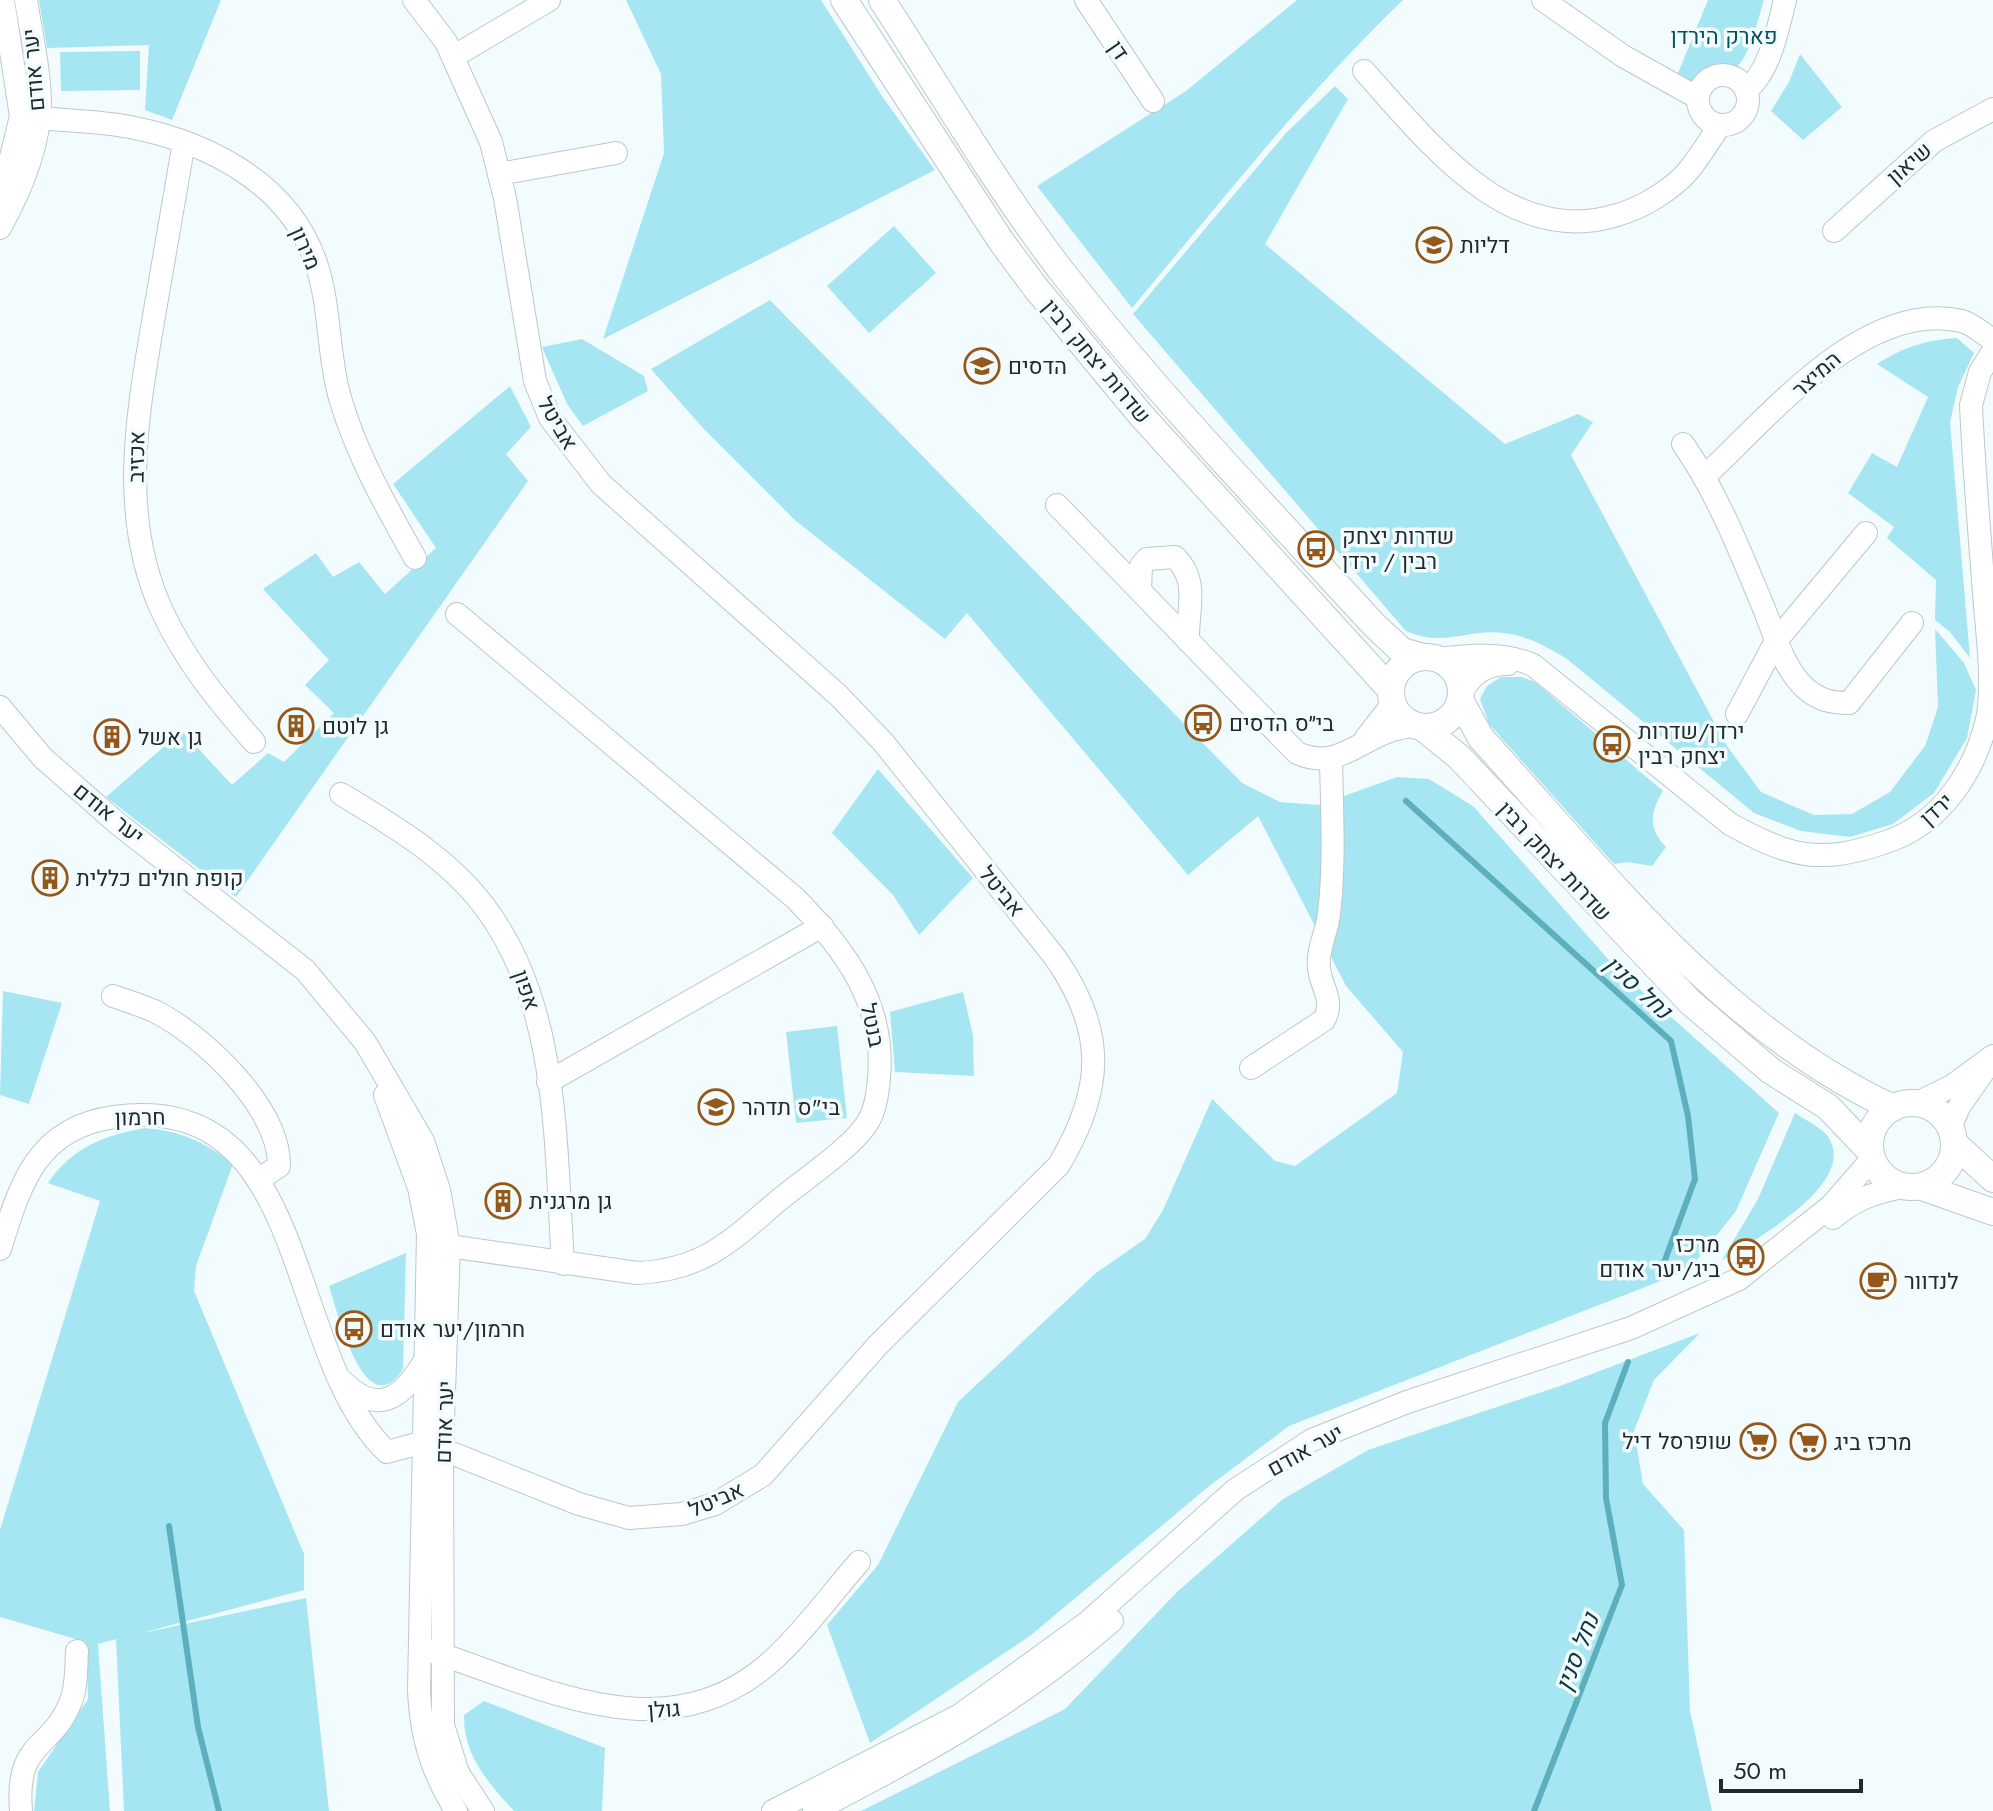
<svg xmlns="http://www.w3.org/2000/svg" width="1993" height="1811" font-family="Jost,Heebo,sans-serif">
	<rect width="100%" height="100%" fill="#f2fcfe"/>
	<g fill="#a6e6f2">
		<polygon points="39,0 221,0 172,120 145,110 149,45 47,48"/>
		<polygon points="626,0 821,0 884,99 935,170 603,339 664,153 661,74"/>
		<path d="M1297,0H1403C1304,95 1220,203 1132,308L1037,186L1186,91Z"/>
		<path d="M1708,0H1764C1748,53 1744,92 1676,78Z"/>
		<polygon points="140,51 140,90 61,91 60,52"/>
		<polygon points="1800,54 1842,107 1803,140 1771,111 1789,82"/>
		<path d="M1335,86L1348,99L1265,244L1505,444L1578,414L1593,422L1571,455L1727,746L1761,792L1814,815L1852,814L1890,792L1925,746L1938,707L1935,629L1964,663L1976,690L1967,738L1934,793L1893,824L1850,837L1801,831L1754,813L1567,659C1547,647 1528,636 1504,633C1467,628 1445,648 1406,631L1133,314L1286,133Z"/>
		<polygon points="894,226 936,273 869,333 827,286"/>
		<polygon points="770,300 1242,783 1280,802 1319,805 1397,777 1429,779 1473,806 1616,968 1779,1113 1736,1211 1689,1270 1289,1426 1208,1487 1030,1636 870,1743 827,1625 878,1565 958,1402 1096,1273 1145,1239 1163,1210 1212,1099 1275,1161 1295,1166 1397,1093 1403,1052 1346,986 1258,816 1188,875 967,613 945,639 796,521 702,427 651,369"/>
		<path d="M1957,338L1974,353L1958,387L1950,422L1970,658L1950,632L1935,620L1936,580L1887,538L1894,527L1848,493L1872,453L1897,467L1928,397L1877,364C1904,347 1925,340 1957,338Z"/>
		<polygon points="582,339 644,376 648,391 583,426 567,404 542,347"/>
		<polygon points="510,386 531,427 506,454 528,481 236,897 106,797 182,731 232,785 268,753 284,762 334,713 305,685 329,660 263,589 316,553 333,577 359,562 385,594 436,548 393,484"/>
		<path d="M1501,677H1522L1535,682L1663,791C1650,813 1648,828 1666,847L1652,866L1627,862L1614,864L1489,724L1480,699L1487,686Z"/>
		<polygon points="878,769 973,878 919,935 893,895 832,833"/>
		<polygon points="3,991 62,1003 29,1104 0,1095"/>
		<polygon points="963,992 973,1035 974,1076 895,1072 890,1012"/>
		<polygon points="837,1026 847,1118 796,1123 786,1032"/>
		<path d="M1795,1113C1804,1119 1818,1126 1826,1134C1864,1181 1753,1241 1722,1260L1758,1199Z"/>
		<path d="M145,1128C181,1131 205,1142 233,1164L196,1266L194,1291L304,1554V1590L138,1634L306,1598L329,1811H124L116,1639L98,1644L110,1811H34L38,1772L88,1699L86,1642L0,1617V1530L100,1201L48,1183C71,1148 105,1135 145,1128Z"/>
		<path d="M406,1253L403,1369C365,1428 337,1310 329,1286Z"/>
		<polygon points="1700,1333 1654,1380 1634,1431 1643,1484 1684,1530 1690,1711 1712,1811 861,1811 1065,1709 1177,1592 1283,1499 1368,1450 1560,1386"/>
		<path d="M484,1701L605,1748L602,1811H514C488,1783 463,1755 464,1715Z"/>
	</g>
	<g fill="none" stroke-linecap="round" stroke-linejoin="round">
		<g stroke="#5dafbe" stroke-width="6">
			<polyline points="1406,801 1671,1041 1688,1116 1695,1179 1662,1268"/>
			<polyline points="169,1526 198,1727 219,1811"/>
			<polyline points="1534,1811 1622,1585 1606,1498 1605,1423 1628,1362"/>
		</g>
		<defs>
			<g id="minor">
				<polyline points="1086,0 1153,101"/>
				<polyline points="1543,0 1623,56 1698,98"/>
				<polyline points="453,57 549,0"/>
				<path d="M1364,71C1429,143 1509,249 1617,215C1642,208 1672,190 1689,170C1700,156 1710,140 1720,125"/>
				<circle cx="1723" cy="100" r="25"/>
				<path d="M1746,90C1770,72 1778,28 1785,0"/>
				<path d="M21,116C57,121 95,120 130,127C207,142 287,182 315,260C331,304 327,353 340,398C357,456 386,506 415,558"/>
				<path d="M184,142C174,200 164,258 154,316C137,416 118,517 163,613C186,662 219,702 254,742"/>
				<polyline points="499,174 616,153"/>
				<polyline points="0,202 21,116 3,0"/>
				<path d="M0,228C20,192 39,147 40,105C40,70 31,34 26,0"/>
				<polyline points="1834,231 1934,141 1993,109"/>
				<path d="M1683,444C1716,491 1738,546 1760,599C1773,628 1781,665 1804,687C1818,700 1831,703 1849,703L1912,623"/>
				<path d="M1705,476C1769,417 1865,298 1962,321C1973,324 1983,334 1993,340"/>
				<path d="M1057,505L1297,753C1344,774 1364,728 1416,726"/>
				<path d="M1140,590L1141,566L1147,559L1175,557C1200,581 1187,610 1188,641"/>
				<path d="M1438,659C1470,655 1503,652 1533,665L1730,824C1790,857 1819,865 1886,842C1941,824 1976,771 1988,715C1993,680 1988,641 1985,606C1980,539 1974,472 1971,405L1980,372L1993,351"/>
				<path d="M1461,694C1471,674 1485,664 1508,664"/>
				<polyline points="0,707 43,758 117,823 305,970 365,1042 423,1141 439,1190 449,1246 442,1450 443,1725 458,1773 483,1811"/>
				<polyline points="1737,714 1776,641 1866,533"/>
				<polyline points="1366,738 1388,710 1391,700"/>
				<path d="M341,794C392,825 447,857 484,906C560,1006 555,1145 563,1264"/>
				<path d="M113,996C127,1001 141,1005 154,1011C203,1035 280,1108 279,1166L258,1180"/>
				<path d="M1251,1068L1324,1020C1335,1000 1321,988 1319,968C1317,948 1327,933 1329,914C1335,863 1332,811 1331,760"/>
				<polyline points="548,1082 822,926"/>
				<path d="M385,1095L419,1188L428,1234L419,1691C421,1737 432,1772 456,1811"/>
				<polyline points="1917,1103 1952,1086 1993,1056"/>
				<polyline points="1950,1128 1959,1107 1984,1071"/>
				<path d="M1833,1218C1855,1199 1876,1192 1904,1187"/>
				<path d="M428,1247L449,1246L637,1273C704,1270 731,1241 779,1200C802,1181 856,1145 869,1120C876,1108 878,1091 879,1078C886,1004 844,948 795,898L457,614"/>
				<path d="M0,1249C20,1185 36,1128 114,1117C314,1089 282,1352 387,1452L424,1442L579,1504L629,1518L682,1514L715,1504L763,1475L877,1346L1059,1165C1104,1089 1107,1031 1054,956L883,742L838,695L601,484L550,418L535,381L505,198L491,142L446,42L414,0"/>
				<path d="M340,1379C376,1416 400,1401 424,1362"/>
				<path d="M428,1650C545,1688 669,1757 775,1658C806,1629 832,1593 859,1562"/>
				<path d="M21,1811C15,1739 52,1751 71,1701C77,1686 76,1667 77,1651"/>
				<polyline points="773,1811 960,1715 1088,1622 1235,1490 1312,1440 1407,1402 1631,1328 1739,1279 1831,1206 1872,1159"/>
				<path d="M814,1811C924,1754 1017,1704 1112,1621"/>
			</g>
			<g id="major">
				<polyline points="844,0 1001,241 1035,287 1140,414 1391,690"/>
				<path d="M882,0C940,90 995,184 1060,269C1157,394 1267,508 1374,625L1402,651L1423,657"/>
				<circle cx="1426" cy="692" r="35"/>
				<path d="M1460,700L1481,738C1605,874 1722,1028 1893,1108"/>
				<polyline points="1422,727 1459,757 1690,1002 1771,1071 1828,1107 1870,1151"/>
				<circle cx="1912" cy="1145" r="42"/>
				<polyline points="1954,1143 1993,1179"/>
				<polyline points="1922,1187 1993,1212"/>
			</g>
		</defs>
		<use href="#minor" stroke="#bcc8ca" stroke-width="24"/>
		<use href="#major" stroke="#bcc8ca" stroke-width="28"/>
		<use href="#minor" stroke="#fff" stroke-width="22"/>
		<use href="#major" stroke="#fff" stroke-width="26"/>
	</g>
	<defs>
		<symbol id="school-ring" viewBox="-11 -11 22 22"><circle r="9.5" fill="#f2fcfe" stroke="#95581b" stroke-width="1.5"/><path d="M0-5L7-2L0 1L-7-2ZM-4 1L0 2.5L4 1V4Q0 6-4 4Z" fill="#95581b"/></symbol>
		<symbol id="bus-ring" viewBox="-11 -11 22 22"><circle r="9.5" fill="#f2fcfe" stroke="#95581b" stroke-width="1.5"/><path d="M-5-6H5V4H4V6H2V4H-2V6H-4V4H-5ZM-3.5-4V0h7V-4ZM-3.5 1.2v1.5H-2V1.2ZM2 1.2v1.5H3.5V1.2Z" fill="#95581b"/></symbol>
		<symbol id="building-ring" viewBox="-11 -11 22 22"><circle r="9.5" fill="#f2fcfe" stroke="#95581b" stroke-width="1.5"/><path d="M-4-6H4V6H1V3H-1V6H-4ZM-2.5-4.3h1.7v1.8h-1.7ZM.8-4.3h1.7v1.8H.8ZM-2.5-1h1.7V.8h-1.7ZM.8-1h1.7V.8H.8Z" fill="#95581b"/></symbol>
		<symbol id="cafe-ring" viewBox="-11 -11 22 22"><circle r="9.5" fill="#f2fcfe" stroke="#95581b" stroke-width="1.5"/><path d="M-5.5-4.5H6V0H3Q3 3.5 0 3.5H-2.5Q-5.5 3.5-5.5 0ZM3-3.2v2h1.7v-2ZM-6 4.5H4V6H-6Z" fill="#95581b"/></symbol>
		<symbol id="supermarket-ring" viewBox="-11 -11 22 22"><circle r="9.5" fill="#f2fcfe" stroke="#95581b" stroke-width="1.5"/><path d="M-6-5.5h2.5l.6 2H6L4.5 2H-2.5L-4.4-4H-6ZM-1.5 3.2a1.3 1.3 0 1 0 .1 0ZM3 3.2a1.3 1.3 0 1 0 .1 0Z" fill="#95581b"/></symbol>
	</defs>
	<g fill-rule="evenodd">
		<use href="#school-ring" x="1414" y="225" width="40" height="40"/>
		<use href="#school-ring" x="962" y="346" width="40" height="40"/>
		<use href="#bus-ring" x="1296" y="529" width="40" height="40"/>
		<use href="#bus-ring" x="1183" y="703" width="40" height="40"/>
		<use href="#building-ring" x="276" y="706" width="40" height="40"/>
		<use href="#building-ring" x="92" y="717" width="40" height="40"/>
		<use href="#bus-ring" x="1592" y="724" width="40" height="40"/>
		<use href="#building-ring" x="30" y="858" width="40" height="40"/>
		<use href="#school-ring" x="696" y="1087" width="40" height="40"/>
		<use href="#building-ring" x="483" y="1181" width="40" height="40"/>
		<use href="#bus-ring" x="1726" y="1237" width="40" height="40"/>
		<use href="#cafe-ring" x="1858" y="1261" width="40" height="40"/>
		<use href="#bus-ring" x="334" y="1309" width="40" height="40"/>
		<use href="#supermarket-ring" x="1738" y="1421" width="40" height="40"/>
		<use href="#supermarket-ring" x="1788" y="1422" width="40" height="40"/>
	</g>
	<g text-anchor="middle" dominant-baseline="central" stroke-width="7" stroke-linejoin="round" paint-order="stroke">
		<g font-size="22" fill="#05515c" stroke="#f2fcfe">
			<text x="1724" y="36">פארק הירדן</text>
		</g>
		<g font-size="22" fill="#24292a" stroke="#f2fcfe">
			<text transform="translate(1119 50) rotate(56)">דן</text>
			<text transform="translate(33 70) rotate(-95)">יער אודם</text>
			<text transform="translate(1909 163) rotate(-41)">שיאון</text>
			<text transform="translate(306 248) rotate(66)">מירון</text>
			<text transform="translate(1097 361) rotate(50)">שדרות יצחק רבין</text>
			<text transform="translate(1816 374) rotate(-42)">המיצר</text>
			<text transform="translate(558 423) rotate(60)">אביטל</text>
			<text transform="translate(136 457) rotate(-89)">אכזיב</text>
			<text transform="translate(1936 809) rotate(-42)">ירדן</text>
			<text transform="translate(109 813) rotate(39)">יער אודם</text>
			<text transform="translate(1555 861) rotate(47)">שדרות יצחק רבין</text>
			<text transform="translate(1002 891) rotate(51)">אביטל</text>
			<text transform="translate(527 990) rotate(71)">אפון</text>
			<text transform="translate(873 1025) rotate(78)">בנטל</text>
			<text transform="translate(140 1117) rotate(-1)">חרמון</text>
			<text transform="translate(444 1422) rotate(-88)">יער אודם</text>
			<text transform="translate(1305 1450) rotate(-29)">יער אודם</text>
			<text transform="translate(716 1499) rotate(-23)">אביטל</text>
			<text transform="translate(664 1709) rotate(-4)">גולן</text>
		</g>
		<g font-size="22" fill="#24292a" stroke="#f2fcfe" text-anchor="start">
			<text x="1460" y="245">דליות</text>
			<text x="1008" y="366">הדסים</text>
			<text x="1342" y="536">שדרות יצחק<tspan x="1342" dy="25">רבין / ירדן</tspan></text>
			<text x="1229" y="723">בי״ס הדסים</text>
			<text x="322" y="726">גן לוטם</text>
			<text x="1638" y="731">ירדן/שדרות<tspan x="1638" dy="25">יצחק רבין</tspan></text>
			<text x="138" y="737">גן אשל</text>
			<text x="76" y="878">קופת חולים כללית</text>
			<text x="742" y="1107">בי"ס תדהר</text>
			<text x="529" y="1201">גן מרגנית</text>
			<text x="1720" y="1244" text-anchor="end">מרכז<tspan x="1720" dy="25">ביג/יער אודם</tspan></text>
			<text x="1904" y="1281">לנדוור</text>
			<text x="380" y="1329">חרמון/יער אודם</text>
			<text x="1732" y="1441" text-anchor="end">שופרסל דיל</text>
			<text x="1834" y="1442">מרכז ביג</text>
		</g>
		<g font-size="24" font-style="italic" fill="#0e363d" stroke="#f2fcfe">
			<text transform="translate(1638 987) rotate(42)">נחל סנין</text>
			<text transform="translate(1577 1652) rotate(-69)">נחל סנין</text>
		</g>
	</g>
	<path d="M1721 1779v12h140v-12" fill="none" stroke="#24292a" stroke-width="4"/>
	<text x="1733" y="1779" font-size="24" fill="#24292a" stroke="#f2fcfe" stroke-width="6" paint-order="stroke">50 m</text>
</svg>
